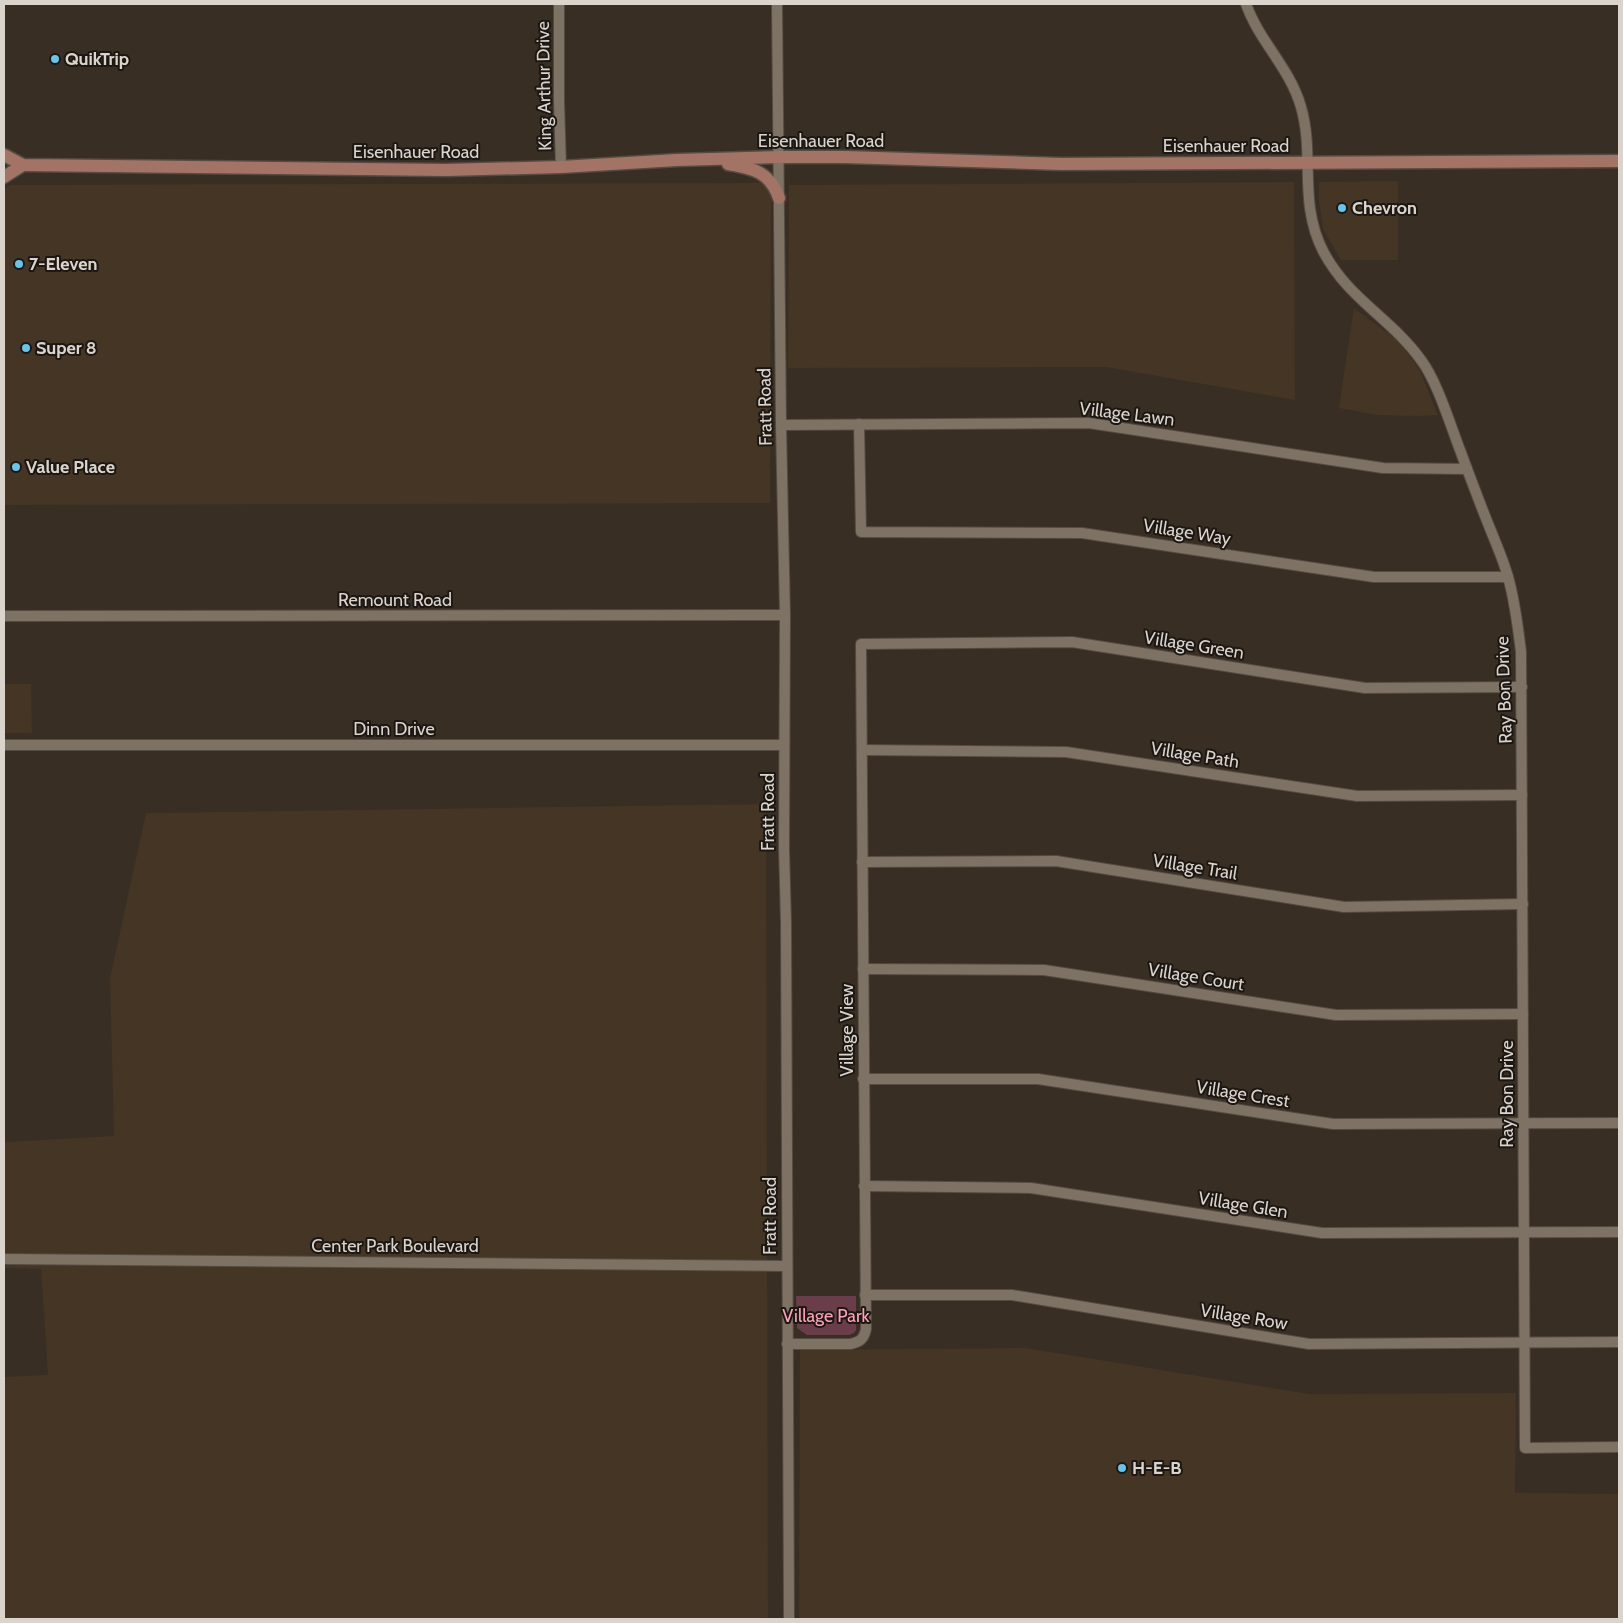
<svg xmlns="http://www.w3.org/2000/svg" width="1623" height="1623" font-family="Cabin,sans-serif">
	<rect width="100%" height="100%" fill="#392e23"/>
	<g fill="#443525">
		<polygon points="1398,181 1398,260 1341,260 1323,229 1319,202 1319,182"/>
		<polygon points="1294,182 1295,400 1106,367 788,368 789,185"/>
		<polygon points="760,183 767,189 771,198 770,503 4,505 4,190 10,185"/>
		<polygon points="1354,308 1401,343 1420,371 1438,415 1420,416 1377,415 1339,408"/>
		<polygon points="4,684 31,684 32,733 4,733"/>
		<polygon points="766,804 768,1619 4,1619 4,1377 48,1375 41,1269 4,1268 4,1142 114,1136 110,978 146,813"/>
		<polygon points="1026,1348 1309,1394 1516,1393 1515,1493 1619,1494 1619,1619 799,1619 800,1350"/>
	</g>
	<polygon fill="#693e4a" points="796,1296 856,1296 856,1330 854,1333 849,1335 807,1335 797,1328"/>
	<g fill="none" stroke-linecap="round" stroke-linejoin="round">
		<defs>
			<g id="minor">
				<polyline points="559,4 559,101 561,167"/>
				<polyline points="777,4 781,425 785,615 784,848 786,923 789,1619"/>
				<path d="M1246,4C1259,41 1290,68 1301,107C1315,155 1298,202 1323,251C1348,299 1391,318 1421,360C1437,381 1450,424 1460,450C1470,477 1480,504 1491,531C1497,546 1504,562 1508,577C1515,601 1518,627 1521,652L1525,1448L1619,1447"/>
				<polyline points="859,424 861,532 1082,533 1374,577 1508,577"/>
				<polyline points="781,425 1089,423 1383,468 1467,469"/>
				<polyline points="4,616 785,615"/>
				<polyline points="4,745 784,745"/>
				<polyline points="862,750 1066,752 1357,796 1522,795"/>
				<polyline points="862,862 1056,861 1344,907 1523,904"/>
				<polyline points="863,969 1044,970 1336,1015 1523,1014"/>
				<polyline points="863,1079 1038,1079 1333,1124 1619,1123"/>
				<polyline points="864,1186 1031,1188 1322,1233 1619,1232"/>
				<polyline points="4,1259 787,1266"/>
				<polyline points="865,1295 1012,1295 1309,1344 1619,1342"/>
				<path d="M787,1344H850C860,1342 864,1339 866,1329L861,644L1072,642L1365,688L1522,687"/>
			</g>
			<g id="major">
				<polyline points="4,155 23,165 446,170 561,167 677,160 779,157 845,157 1061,164 1619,161"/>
				<path d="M728,164C753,168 770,172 779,198"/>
				<polyline points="4,177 23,165"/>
			</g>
		</defs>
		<use href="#minor" stroke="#544b42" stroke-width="12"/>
		<use href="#major" stroke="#544b42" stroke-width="15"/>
		<use href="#minor" stroke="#7e7265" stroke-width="10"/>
		<use href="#major" stroke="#a37465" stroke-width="12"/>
	</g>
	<g fill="#64c5ee" stroke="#1c1712" stroke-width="2">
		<circle cx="55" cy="59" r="5"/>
		<circle cx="1342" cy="208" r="5"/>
		<circle cx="19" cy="264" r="5"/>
		<circle cx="26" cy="348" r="5"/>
		<circle cx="16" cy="467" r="5"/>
		<circle cx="1122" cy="1468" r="5"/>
	</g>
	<g text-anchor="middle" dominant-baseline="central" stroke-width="4" stroke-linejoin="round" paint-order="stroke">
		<g font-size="18" font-weight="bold" fill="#dbd4cd" stroke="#1c1712" text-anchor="start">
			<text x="65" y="59">QuikTrip</text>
			<text x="1352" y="208">Chevron</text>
			<text x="29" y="264">7-Eleven</text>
			<text x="36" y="348">Super 8</text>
			<text x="26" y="467">Value Place</text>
			<text x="1132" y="1468">H-E-B</text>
		</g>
		<g font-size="18" fill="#dbd4cd" stroke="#1c1712">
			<text transform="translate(544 86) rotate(-91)">King Arthur Drive</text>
			<text x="821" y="141">Eisenhauer Road</text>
			<text x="1226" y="146">Eisenhauer Road</text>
			<text x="416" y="152">Eisenhauer Road</text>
			<text transform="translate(765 407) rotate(-91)">Fratt Road</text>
			<text transform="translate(1127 414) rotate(7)">Village Lawn</text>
			<text transform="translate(1187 532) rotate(9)">Village Way</text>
			<text x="395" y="600">Remount Road</text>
			<text transform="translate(1194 645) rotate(9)">Village Green</text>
			<text transform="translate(1504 690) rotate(-92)">Ray Bon Drive</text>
			<text x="394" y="729">Dinn Drive</text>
			<text transform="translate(1195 755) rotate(9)">Village Path</text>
			<text transform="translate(768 812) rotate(-90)">Fratt Road</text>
			<text transform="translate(1195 867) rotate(9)">Village Trail</text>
			<text transform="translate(1196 977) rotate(9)">Village Court</text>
			<text transform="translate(847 1030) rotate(-90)">Village View</text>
			<text transform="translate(1243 1094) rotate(9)">Village Crest</text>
			<text transform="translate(1507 1094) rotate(-90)">Ray Bon Drive</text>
			<text transform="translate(1243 1205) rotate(9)">Village Glen</text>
			<text transform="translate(770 1216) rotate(-90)">Fratt Road</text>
			<text x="395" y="1246">Center Park Boulevard</text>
			<text transform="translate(1244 1317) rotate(9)">Village Row</text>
		</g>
		<g font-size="18" fill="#fda1b9" stroke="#1c1712">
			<text x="826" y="1316">Village Park</text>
		</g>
	</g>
	<rect width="1623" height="1623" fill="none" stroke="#dbd4cd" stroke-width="10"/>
</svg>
